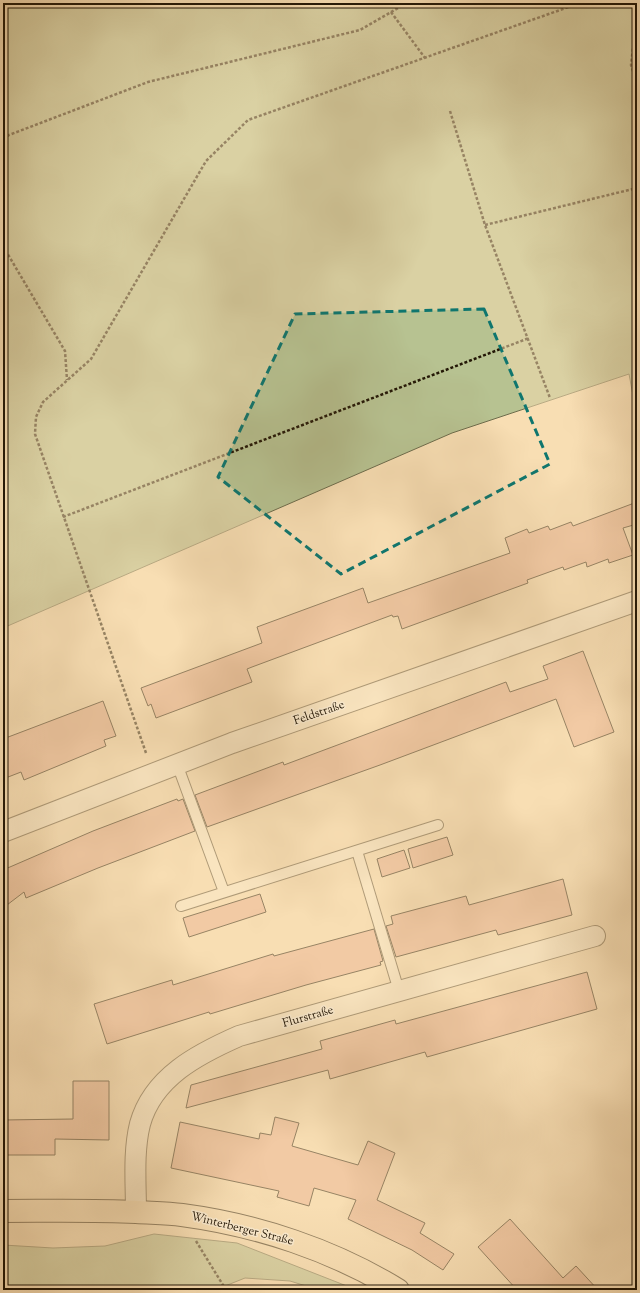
<svg xmlns="http://www.w3.org/2000/svg" width="640" height="1293" font-family="'Sorts Mill Goudy',serif">
<style>
.green{fill:#b7c291;stroke:#6d6c4c}
.building{fill:#ebb192;stroke:#231706}
.lines{fill:none;stroke-linecap:round;stroke-linejoin:round}
.lane-casing{stroke:#584931;stroke-width:12}
.street-casing{stroke:#584931;stroke-width:22}
.primary-casing{stroke:#231706;stroke-width:24}
.path{stroke:#231706;stroke-width:2.5;stroke-dasharray:3 2;stroke-linecap:butt}
.lane{stroke:#faeace;stroke-width:10}
.street{stroke:#faeace;stroke-width:20}
.primary{stroke:#f8deb3;stroke-width:22}
.marked{fill:none;stroke:#0f766e;stroke-width:3;stroke-dasharray:8 5;stroke-linejoin:round}
.labels{text-anchor:middle;dominant-baseline:central;stroke-width:3;stroke-linejoin:round;paint-order:stroke}
.street-label{font-size:12px;fill:#231706;stroke:#faeace}
</style>
<rect width="100%" height="100%" fill="#f8deb3"/>
<filter id="stains"><feTurbulence type="fractalNoise" baseFrequency=".005" numOctaves="4"/><feColorMatrix values="0 0 0 0 .2 0 0 0 0 .09 0 0 0 0 .02 0 0 0 .5 -.17"/></filter>
<radialGradient id="worn" r=".72"><stop offset=".6" stop-color="#630" stop-opacity="0"/><stop offset="1" stop-color="#630" stop-opacity=".3"/></radialGradient>
<g class="green">
<polygon points="3,3 637,3 637,417 629,374 452,433 3,628"/>
<polygon points="154,1234 237,1243 357,1290 319,1290 290,1281 245,1278 215,1290 3,1290 3,1245 53,1248 105,1246"/>
</g>
<g class="building">
<polygon points="637,502 637,524 623,528 633,555 609,563 608,559 587,567 586,562 564,570 563,567 527,580 528,583 402,629 398,616 393,617 392,615 252,667 247,669 252,682 156,718 151,704 148,706 141,688 262,643 257,627 363,588 368,603 510,553 505,538 527,529 529,533 548,526 550,530 571,522 573,526"/>
<polygon points="583,651 614,732 574,747 556,699 380,765 207,827 195,795 283,762 284,765 506,682 510,692 548,679 543,666"/>
<polygon points="103,701 116,736 104,740 106,746 24,780 21,772 3,779 3,739"/>
<polygon points="177,799 178,801 183,799 195,831 98,868 26,898 24,892 3,908 3,870 93,831"/>
<polygon points="447,837 453,855 413,868 408,849"/>
<polygon points="404,850 410,868 382,877 377,859"/>
<polygon points="563,879 572,915 498,935 496,930 396,957 386,926 393,924 391,916 466,896 469,905"/>
<polygon points="260,894 266,912 189,937 183,918"/>
<polygon points="374,929 383,961 380,962 381,965 306,985 210,1014 209,1012 107,1044 94,1004 172,980 173,985 273,954 274,956"/>
<polygon points="587,972 597,1009 427,1057 425,1052 330,1079 328,1070 186,1108 191,1085 322,1049 320,1041 395,1020 396,1024"/>
<polygon points="73,1081 109,1081 109,1140 55,1139 55,1155 3,1155 3,1120 73,1119"/>
<polygon points="275,1117 299,1123 292,1146 358,1165 368,1141 395,1153 377,1200 425,1223 420,1233 454,1254 443,1270 412,1250 348,1219 356,1200 314,1188 309,1206 277,1197 279,1191 171,1168 180,1122 259,1139 260,1133 271,1135"/>
<polygon points="510,1219 563,1278 576,1266 598,1290 517,1290 478,1247"/>
</g>
<g class="lines">
<g class="lane-casing">
<g id="lane">
<polyline points="177,764 224,892"/>
<polyline points="357,851 399,991"/>
<polyline points="181,906 438,825"/>
</g>
</g>
<g class="street-casing">
<g id="street">
<polyline points="3,832 232,743 637,601"/>
<path d="M 136,1212 C 136,1184 133,1152 140,1124 C 153,1077 198,1054 239,1036 L 595,936"/>
</g>
</g>
<g class="primary-casing">
<path id="primary" d="M 3,1211 C 48,1211 92,1210 136,1212 C 151,1213 167,1213 182,1215 C 257,1225 333,1250 398,1290"/>
</g>
<g class="path">
<polyline points="622,3 637,7"/>
<polyline points="391,12 425,58"/>
<polyline points="637,14 631,65 637,83"/>
<polyline points="450,111 485,225 550,398"/>
<polyline points="3,139 9,135 148,82 360,30 407,3"/>
<polyline points="485,225 637,188"/>
<polyline points="3,246 65,351 67,380"/>
<polyline points="63,517 529,338"/>
<polyline points="146,753 35,434 36,417 43,402 91,359 206,161 248,120 580,3"/>
<polyline points="196,1241 226,1290"/>
</g>
<use href="#lane" class="lane"/>
<use href="#street" class="street"/>
<use href="#primary" class="primary"/>
</g>
<path d="M0 0H640V1293H0ZM 484,309 L 550,464 L 341,574 L 218,477 L 295,314 Z" fill="#f8deb3" fill-opacity=".55" fill-rule="evenodd"/>
<path class="marked" d="M 484,309 L 550,464 L 341,574 L 218,477 L 295,314 Z"/>
<g class="labels">
<g class="street-label">
<text transform="translate(319 713) rotate(-19)">Feldstraße</text>
<text transform="translate(308 1017) rotate(-16)">Flurstraße</text>
<text transform="translate(242 1229) rotate(14)">Winterberger Straße</text>
</g>
</g>
<rect width="640" height="1293" fill="none" stroke="#f8deb3" stroke-width="16"/>
<rect x="4" y="4" width="632" height="1285" fill="none" stroke="#231706" stroke-width="2"/>
<rect x="8" y="8" width="624" height="1277" fill="none" stroke="#231706"/>
<rect width="100%" height="100%" filter="url(#stains)"/>
<rect width="100%" height="100%" fill="url(#worn)"/>
</svg>
